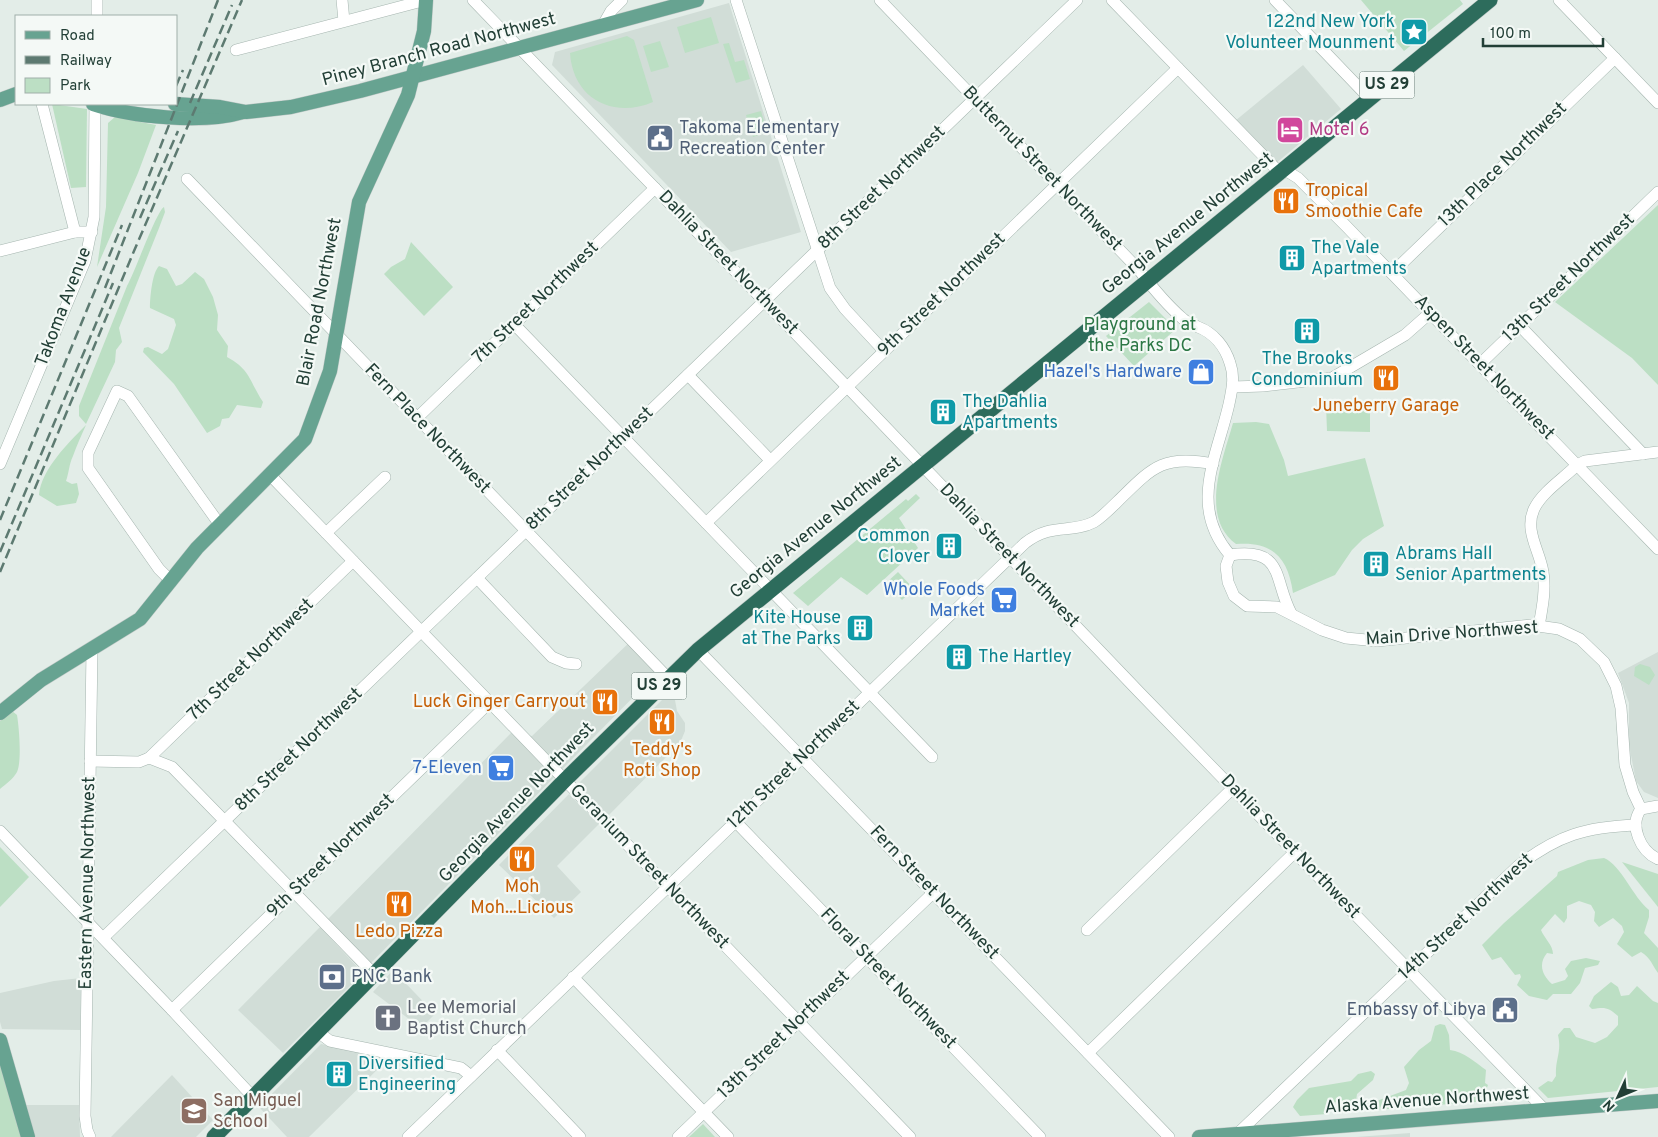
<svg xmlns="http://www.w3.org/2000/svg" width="1658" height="1137" font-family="Overpass,sans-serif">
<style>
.built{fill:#d1ddd7}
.green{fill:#bcdfc4}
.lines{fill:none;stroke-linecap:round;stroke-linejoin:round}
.minor-casing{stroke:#a5b5af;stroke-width:12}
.major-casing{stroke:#c1c9c7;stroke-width:15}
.highway-casing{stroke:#c1c9c7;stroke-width:16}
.minor{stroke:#fff;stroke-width:11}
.major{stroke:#67a391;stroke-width:14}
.highway{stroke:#2d6c5c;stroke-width:15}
.rail{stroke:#5d7a71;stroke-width:2.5;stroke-dasharray:10 5;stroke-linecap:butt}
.labels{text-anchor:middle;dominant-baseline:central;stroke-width:4.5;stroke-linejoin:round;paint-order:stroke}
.shield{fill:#f4f9f6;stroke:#617770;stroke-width:1}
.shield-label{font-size:16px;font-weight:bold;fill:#223f36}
.culture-label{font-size:18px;fill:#0d838f;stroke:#f4f9f6;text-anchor:start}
.street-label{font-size:18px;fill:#223f36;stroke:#f4f9f6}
.service-label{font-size:18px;fill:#4e5e75;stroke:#f4f9f6;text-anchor:start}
.hotel-label{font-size:18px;fill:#b23c85;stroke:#f4f9f6;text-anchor:start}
.food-label{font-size:18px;fill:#c56008;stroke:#f4f9f6}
.park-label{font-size:18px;fill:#2c7745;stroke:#f4f9f6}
.shop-label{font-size:18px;fill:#366cbe;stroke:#f4f9f6;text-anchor:end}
.worship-label{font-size:18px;fill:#5b616d;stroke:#f4f9f6;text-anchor:start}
.education-label{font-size:18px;fill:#785e54;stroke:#f4f9f6;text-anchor:start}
</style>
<rect width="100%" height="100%" fill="#e3ede8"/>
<g class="built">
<polygon points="729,3 801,232 731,252 552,65 555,52"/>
<polygon points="1303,65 1341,109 1275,164 1235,121"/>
<polygon points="635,637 663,667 370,964 327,920 511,733 532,736"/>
<polygon points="1658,652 1658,798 1644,792 1636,781 1629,745 1629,703 1618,673"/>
<polygon points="673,689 677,711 685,723 685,731 680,743 607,817 577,785"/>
<polygon points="569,794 599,824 557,866 581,892 554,918 499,865"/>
<polygon points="320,927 363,973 283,1053 238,1010"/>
<polygon points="393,970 435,1014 421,1028 373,992"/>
<polygon points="81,978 80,1030 2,1029 0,1022 0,993 54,981"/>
<polygon points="321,1044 389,1058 309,1137 287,1137 259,1107"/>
<polygon points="172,1075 213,1120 196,1137 111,1137"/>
<polygon points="25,1105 79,1105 80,1137 33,1137"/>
<polygon points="1410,1133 1410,1137 1356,1137"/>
</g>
<g class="green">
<polygon points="1361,0 1460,0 1463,4 1404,51"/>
<polygon points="711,17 719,43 685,53 677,27"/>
<path d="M 627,36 L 634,40 L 653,102 C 613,119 573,99 570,53 Z"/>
<polygon points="660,41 669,67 651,72 643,46"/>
<polygon points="729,43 735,62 744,60 750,79 736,83 723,44"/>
<polygon points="52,104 87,109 86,187 71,188"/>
<polygon points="761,111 767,132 753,137 746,115"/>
<polygon points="115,117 156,125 138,173 97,267 106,207 108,123"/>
<polygon points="1658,205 1658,385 1632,358 1555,302"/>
<path d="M 164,207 L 165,212 L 159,228 L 119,328 L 122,342 L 116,350 L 115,362 L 86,424 L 79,416 L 79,406 L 127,286 C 135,272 156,212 164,207 Z"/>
<polygon points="411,242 453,287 424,316 384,274 391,267 405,259"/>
<path d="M 159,266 L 167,269 L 176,286 L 182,284 L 195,272 L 204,279 L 213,297 L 218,315 L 217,330 L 228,346 L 227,357 C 251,370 249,381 263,402 L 261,408 L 237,405 L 229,418 L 222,419 L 220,426 L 207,433 L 174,384 L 143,352 L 144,348 L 148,347 L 162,354 L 168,349 L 176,325 L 174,319 L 150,308 C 150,298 152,273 159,266 Z"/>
<polygon points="1149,302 1176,329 1134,366 1106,336"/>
<polygon points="1326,405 1370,407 1370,432 1327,431"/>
<path d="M 1256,422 L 1269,424 L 1284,460 L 1288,476 L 1365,458 L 1384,526 L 1363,539 L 1352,550 L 1335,575 L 1293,593 C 1288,558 1273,541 1236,544 C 1199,517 1223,459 1233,423 Z"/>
<path d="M 86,425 C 81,436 77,445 73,456 C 69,464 69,473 66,481 L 72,484 L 77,483 L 79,494 L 76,503 L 57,506 L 39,495 C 41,470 68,443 86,425 Z"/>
<polygon points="916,494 920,498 899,518 918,548 867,595 841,577 808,606 793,593 906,499 908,501"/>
<polygon points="898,572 914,589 902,600 886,583"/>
<polygon points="1640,664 1650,667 1655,675 1649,685 1634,676 1635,667"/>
<path d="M 12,711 L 17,715 C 19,727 22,761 17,772 C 13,779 6,784 0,789 L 0,721 Z"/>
<polygon points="0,847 29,877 0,907"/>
<path d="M 1604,858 C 1621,865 1633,897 1649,910 L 1649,917 L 1644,933 L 1658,948 L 1658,973 C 1652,965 1651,958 1641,952 L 1632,957 L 1617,944 L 1624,932 L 1622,926 L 1613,918 L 1599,927 L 1594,921 L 1595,912 L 1591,905 L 1579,901 L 1567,906 L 1567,918 L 1564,923 L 1555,914 L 1541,930 C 1544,938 1553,945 1553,954 L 1547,953 C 1538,964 1542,975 1552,984 L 1565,980 L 1568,976 L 1565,969 L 1571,961 L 1586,958 L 1600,961 L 1598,965 L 1585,968 L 1580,983 L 1571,994 L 1553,994 L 1547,1000 L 1529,996 L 1517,985 L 1521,977 L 1520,974 L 1515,975 L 1501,957 L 1492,960 L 1482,945 L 1504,923 L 1557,876 L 1558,872 L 1588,860 Z"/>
<polygon points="1622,862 1658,874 1658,907"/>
<path d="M 1611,982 L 1618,987 L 1621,996 L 1629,995 L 1637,986 L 1653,1001 L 1658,1003 L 1658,1087 L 1548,1098 L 1538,1088 L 1548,1081 L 1552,1082 L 1556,1076 C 1555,1059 1562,1052 1558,1035 L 1564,1028 L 1570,1028 L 1576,1037 L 1595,1043 L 1607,1037 L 1618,1025 L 1618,1016 C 1608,1007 1605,1007 1592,1009 L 1589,1006 L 1594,996 Z"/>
<path d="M 1440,1024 L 1445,1025 L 1449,1035 L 1450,1050 C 1464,1052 1475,1062 1486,1070 L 1485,1083 L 1488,1085 L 1485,1093 L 1500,1100 L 1338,1113 L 1339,1105 L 1336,1102 L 1327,1106 L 1327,1114 L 1300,1116 L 1293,1107 L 1297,1100 L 1309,1088 L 1351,1081 L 1358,1074 L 1371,1071 L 1375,1074 L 1373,1080 L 1357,1094 L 1356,1101 L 1374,1102 L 1406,1090 L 1409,1083 L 1404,1067 L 1419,1050 L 1431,1041 L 1435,1026 Z"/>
<polygon points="0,1062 21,1137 0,1137"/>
<polygon points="703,1124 715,1137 689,1137"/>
</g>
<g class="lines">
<g class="minor-casing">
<g id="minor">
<polyline points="342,0 344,21"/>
<polyline points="473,0 853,393 1140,693 1545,1110"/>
<polyline points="736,0 830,288 845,309 884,351"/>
<path d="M 880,0 L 1139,270 C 1152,287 1166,304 1182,318 C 1187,323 1192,324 1198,327 C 1214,333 1225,347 1230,363 C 1235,377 1232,390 1229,404 C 1217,457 1188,506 1230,555"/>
<polyline points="1112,0 1281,174"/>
<polyline points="1275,0 1370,99"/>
<polyline points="1559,0 1658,103"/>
<polyline points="97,16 97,0"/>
<polyline points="603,25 611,11 622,0"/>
<polyline points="236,50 426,0"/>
<polyline points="42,104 75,232 92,232"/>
<polyline points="1285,170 1298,178 1346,226 1658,549"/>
<polyline points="187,179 668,678"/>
<polyline points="0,251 75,232"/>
<polyline points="1392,273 1615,58"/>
<polyline points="514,324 932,757"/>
<polyline points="1520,326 1643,454"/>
<polyline points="1480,364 1658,192"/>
<polyline points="688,375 770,460"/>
<polyline points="1233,387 1263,386 1332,378 1405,335 1430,313"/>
<polyline points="417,418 655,188"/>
<polyline points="0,464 85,261 94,217 95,104"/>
<polyline points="270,475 910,1137"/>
<polyline points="706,523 1178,68"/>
<polyline points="326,533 385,477"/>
<polyline points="1230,555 1226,566 1228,582 1234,596 1247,606 1277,607 1322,630 1346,638 1377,641 1531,625 1559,629 1580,639 1604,662 1616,686 1621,708 1625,765 1633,792 1641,809"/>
<path d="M 1230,555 C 1285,547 1273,579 1291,613"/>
<polyline points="477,578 552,657 566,663 576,664"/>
<polyline points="171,581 159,569 88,468 88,453 117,391 128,396 220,525"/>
<path d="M 1539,626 C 1542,609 1546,590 1543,572 C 1540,551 1524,531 1534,509 C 1542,492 1564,478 1577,465 L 1585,461 L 1658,452"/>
<polyline points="698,650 1169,1137"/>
<polyline points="149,758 353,561"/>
<polyline points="90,761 139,762 149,758 172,767 375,975"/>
<path d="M 1658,806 L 1641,809 C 1629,825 1640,851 1658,859"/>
<polyline points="735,821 1040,1137"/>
<polyline points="0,831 172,1010 253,1097"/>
<polyline points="1087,930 1233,788"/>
<polyline points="103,938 1077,0"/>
<polyline points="573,977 728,1137"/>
<polyline points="172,1010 490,702"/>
<polyline points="318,1032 330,1041 461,1068 471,1076"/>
<polyline points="497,1050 580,1137"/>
<polyline points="1088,1053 1295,852"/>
<polyline points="90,1137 87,1130 85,1116 92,650"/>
<path d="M 408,1137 L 1025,543 C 1052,522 1071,534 1094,522 C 1102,517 1110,509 1117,502 C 1152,468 1162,454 1213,464"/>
<polyline points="678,1137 934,892"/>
<path d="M 1234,1137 L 1518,866 C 1558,835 1586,827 1636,825"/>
</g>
</g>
<g class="major-casing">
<g id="major">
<polyline points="0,100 16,94"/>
<path d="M 93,104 C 132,117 203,124 243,112"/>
<polyline points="175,104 220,107 246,112 291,107 360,91 697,0"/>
<polyline points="0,713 41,680 140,619 197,548 305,439 330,371 359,202 408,95 424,31 426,0"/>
<polyline points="0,1040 28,1137"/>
<polyline points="1199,1137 1658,1101"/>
</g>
</g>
<g class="highway-casing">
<polyline id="highway" points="214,1137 565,780 698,650 1490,0"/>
</g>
<use href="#minor" class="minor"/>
<use href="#major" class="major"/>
<use href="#highway" class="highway"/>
<g class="rail">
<polyline points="176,86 183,70"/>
<polyline points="190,103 232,5"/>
<polyline points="140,218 178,131"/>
<polyline points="105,288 218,0"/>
<polyline points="0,520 122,225"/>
<polyline points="0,552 113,283"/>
<polyline points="0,572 134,251 242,0"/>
</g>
</g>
<defs>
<g id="sight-square" transform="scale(1.4375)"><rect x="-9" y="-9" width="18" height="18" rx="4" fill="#0f9aa8" stroke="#f4f9f6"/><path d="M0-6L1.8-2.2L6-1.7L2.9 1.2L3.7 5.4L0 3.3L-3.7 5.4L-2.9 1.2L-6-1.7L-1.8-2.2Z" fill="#fff"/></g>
<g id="hotel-square" transform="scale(1.4375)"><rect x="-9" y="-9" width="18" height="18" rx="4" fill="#d1479c" stroke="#f4f9f6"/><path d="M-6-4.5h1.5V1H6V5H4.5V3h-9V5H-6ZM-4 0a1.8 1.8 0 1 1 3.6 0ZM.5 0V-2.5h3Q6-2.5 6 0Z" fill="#fff"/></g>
<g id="civic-square" transform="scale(1.4375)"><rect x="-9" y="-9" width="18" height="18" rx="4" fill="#5c6f8a" stroke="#f4f9f6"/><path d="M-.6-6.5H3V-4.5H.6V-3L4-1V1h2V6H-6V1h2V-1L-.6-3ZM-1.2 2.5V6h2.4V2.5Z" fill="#fff"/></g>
<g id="restaurant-square" transform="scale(1.4375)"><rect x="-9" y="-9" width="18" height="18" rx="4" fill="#e8710a" stroke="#f4f9f6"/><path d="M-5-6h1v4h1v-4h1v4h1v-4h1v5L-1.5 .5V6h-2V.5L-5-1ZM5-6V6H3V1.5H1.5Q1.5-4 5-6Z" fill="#fff"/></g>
<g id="building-square" transform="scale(1.4375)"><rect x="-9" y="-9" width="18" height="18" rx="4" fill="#0f9aa8" stroke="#f4f9f6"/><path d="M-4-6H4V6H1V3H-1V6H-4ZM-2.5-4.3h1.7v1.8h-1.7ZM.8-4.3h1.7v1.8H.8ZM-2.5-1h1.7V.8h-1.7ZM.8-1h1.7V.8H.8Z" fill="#fff"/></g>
<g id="shop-square" transform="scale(1.4375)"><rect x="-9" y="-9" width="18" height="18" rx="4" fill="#3f7fe0" stroke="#f4f9f6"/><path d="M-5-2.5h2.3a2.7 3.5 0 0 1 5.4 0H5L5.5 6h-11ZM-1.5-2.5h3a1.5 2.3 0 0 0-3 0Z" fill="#fff"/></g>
<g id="supermarket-square" transform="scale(1.4375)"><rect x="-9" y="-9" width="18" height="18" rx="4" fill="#3f7fe0" stroke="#f4f9f6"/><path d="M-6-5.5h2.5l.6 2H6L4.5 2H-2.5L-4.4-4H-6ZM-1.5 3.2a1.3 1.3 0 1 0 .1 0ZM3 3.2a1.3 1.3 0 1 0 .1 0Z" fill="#fff"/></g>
<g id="bank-square" transform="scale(1.4375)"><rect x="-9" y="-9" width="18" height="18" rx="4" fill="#5c6f8a" stroke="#f4f9f6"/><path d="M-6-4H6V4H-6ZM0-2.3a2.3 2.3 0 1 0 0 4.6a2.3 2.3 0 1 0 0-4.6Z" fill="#fff"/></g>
<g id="church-square" transform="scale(1.4375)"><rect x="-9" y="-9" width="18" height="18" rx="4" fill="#6b7280" stroke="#f4f9f6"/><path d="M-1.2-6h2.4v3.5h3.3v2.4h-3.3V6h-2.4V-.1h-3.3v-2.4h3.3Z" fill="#fff"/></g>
<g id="school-square" transform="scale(1.4375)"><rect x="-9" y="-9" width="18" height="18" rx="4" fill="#8d6e63" stroke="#f4f9f6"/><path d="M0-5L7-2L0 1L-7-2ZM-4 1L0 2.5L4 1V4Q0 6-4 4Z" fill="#fff"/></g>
</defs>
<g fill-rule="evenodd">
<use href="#sight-square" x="1414" y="32"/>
<use href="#hotel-square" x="1290" y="130"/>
<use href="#civic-square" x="660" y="138"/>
<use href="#restaurant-square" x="1286" y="201"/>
<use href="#building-square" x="1292" y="258"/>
<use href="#building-square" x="1307" y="331"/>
<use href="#shop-square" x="1201" y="372"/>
<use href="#restaurant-square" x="1386" y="378"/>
<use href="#building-square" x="943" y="412"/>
<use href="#building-square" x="949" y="546"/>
<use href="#building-square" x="1376" y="564"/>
<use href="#supermarket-square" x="1004" y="600"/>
<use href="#building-square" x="860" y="628"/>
<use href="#building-square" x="959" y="657"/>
<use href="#restaurant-square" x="605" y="702"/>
<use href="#restaurant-square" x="662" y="722"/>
<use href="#supermarket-square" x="501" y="768"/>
<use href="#restaurant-square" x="522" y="859"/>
<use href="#restaurant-square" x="399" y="904"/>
<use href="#bank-square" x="332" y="977"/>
<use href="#civic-square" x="1505" y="1010"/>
<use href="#church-square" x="388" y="1018"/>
<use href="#building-square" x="339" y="1074"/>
<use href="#school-square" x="194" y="1111"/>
</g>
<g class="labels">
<g class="shield">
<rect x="1359.5" y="71.5" width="55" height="27" rx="4"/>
<rect x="631.5" y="672.5" width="55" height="27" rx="4"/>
</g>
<g class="shield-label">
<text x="1387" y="85">US 29</text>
<text x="659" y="686">US 29</text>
</g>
<g class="culture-label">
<text x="1395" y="22" text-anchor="end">122nd New York<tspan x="1395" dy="21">Volunteer Mounment</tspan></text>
<text x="1311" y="248">The Vale<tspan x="1311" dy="21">Apartments</tspan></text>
<text x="1307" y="359" text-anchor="middle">The Brooks<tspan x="1307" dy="21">Condominium</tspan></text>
<text x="962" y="402">The Dahlia<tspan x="962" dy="21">Apartments</tspan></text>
<text x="930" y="536" text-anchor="end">Common<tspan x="930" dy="21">Clover</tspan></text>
<text x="1395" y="554">Abrams Hall<tspan x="1395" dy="21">Senior Apartments</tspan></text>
<text x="841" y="618" text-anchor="end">Kite House<tspan x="841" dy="21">at The Parks</tspan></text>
<text x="978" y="657">The Hartley</text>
<text x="358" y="1064">Diversified<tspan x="358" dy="21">Engineering</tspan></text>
</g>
<g class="street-label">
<text transform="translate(439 50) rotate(-15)">Piney Branch Road Northwest</text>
<text transform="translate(1503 165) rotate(-44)">13th Place Northwest</text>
<text transform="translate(1042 169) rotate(46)">Butternut Street Northwest</text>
<text transform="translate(882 188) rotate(-44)">8th Street Northwest</text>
<text transform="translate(1188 224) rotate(-39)">Georgia Avenue Northwest</text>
<text transform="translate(728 263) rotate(46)">Dahlia Street Northwest</text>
<text transform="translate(1569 278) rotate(-44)">13th Street Northwest</text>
<text transform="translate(942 295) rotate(-44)">9th Street Northwest</text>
<text transform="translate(320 302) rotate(-79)">Blair Road Northwest</text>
<text transform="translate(536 303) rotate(-44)">7th Street Northwest</text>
<text transform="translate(64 307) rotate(-69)">Takoma Avenue</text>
<text transform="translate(1484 368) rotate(46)">Aspen Street Northwest</text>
<text transform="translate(427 429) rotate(46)">Fern Place Northwest</text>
<text transform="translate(590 469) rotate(-44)">8th Street Northwest</text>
<text transform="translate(816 528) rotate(-39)">Georgia Avenue Northwest</text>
<text transform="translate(1009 556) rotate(46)">Dahlia Street Northwest</text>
<text transform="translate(1452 634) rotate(-4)">Main Drive Northwest</text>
<text transform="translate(251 660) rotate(-44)">7th Street Northwest</text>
<text transform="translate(299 750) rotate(-44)">8th Street Northwest</text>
<text transform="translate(794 765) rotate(-44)">12th Street Northwest</text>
<text transform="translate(517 803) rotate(-46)">Georgia Avenue Northwest</text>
<text transform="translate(1290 847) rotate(46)">Dahlia Street Northwest</text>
<text transform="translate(331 856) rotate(-44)">9th Street Northwest</text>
<text transform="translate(649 867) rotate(46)">Geranium Street Northwest</text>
<text transform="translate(88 883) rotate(-89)">Eastern Avenue Northwest</text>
<text transform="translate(934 893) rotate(46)">Fern Street Northwest</text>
<text transform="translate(1466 917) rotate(-43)">14th Street Northwest</text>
<text transform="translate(888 979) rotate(46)">Floral Street Northwest</text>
<text transform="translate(784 1035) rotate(-44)">13th Street Northwest</text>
<text transform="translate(1427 1101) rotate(-4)">Alaska Avenue Northwest</text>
</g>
<g class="service-label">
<text x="679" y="128">Takoma Elementary<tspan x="679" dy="21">Recreation Center</tspan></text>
<text x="351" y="977">PNC Bank</text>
<text x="1486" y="1010" text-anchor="end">Embassy of Libya</text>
</g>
<g class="hotel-label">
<text x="1309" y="130">Motel 6</text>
</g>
<g class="food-label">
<text x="1305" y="191" text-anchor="start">Tropical<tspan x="1305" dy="21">Smoothie Cafe</tspan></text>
<text x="1386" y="406">Juneberry Garage</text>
<text x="586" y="702" text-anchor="end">Luck Ginger Carryout</text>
<text x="662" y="750">Teddy's<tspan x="662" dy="21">Roti Shop</tspan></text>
<text x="522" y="887">Moh<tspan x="522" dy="21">Moh...Licious</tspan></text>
<text x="399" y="932">Ledo Pizza</text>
</g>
<g class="park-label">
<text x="1140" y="325">Playground at<tspan x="1140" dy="21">the Parks DC</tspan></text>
</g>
<g class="shop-label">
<text x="1182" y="372">Hazel's Hardware</text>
<text x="985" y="590">Whole Foods<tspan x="985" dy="21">Market</tspan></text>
<text x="482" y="768">7-Eleven</text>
</g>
<g class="worship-label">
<text x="407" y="1008">Lee Memorial<tspan x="407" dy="21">Baptist Church</tspan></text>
</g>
<g class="education-label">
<text x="213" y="1101">San Miguel<tspan x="213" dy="21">School</tspan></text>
</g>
</g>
<rect x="15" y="15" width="162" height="90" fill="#f4f9f6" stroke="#a0afa9"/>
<rect x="25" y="31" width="25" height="8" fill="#67a391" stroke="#a0afa9"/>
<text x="60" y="40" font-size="15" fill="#223f36">Road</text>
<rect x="25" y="56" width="25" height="8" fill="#5d7a71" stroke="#a0afa9"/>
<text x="60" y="65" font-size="15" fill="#223f36">Railway</text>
<rect x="25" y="78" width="25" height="15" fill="#bcdfc4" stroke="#a0afa9"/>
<text x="60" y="90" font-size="15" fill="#223f36">Park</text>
<g transform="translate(1618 1097) rotate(226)" stroke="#f4f9f6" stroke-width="4" paint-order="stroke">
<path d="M0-4L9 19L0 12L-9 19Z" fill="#223f36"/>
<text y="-8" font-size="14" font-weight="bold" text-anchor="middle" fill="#223f36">N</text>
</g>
<path d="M1483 38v8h120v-8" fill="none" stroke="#223f36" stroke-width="2.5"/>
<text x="1490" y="38" font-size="15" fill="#223f36" stroke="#f4f9f6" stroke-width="4" paint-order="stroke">100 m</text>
</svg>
